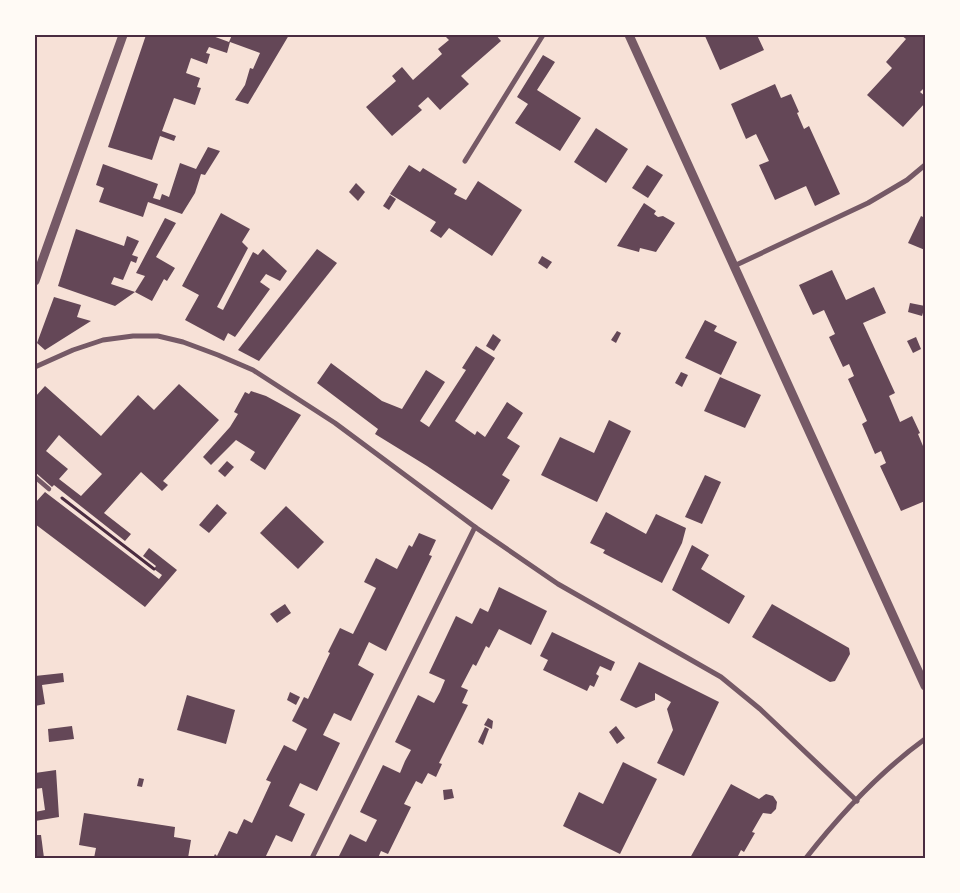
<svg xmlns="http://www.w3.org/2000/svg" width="960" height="893" font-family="Literata,serif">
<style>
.building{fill:#644757;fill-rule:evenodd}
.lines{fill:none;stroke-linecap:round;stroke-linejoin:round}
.path{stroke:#4a2c40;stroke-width:3}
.pedestrian{stroke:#755966;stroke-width:4.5}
.minor{stroke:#755966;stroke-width:5}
.tertiary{stroke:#755966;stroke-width:9}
.neatline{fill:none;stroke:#4a2c40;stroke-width:2}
</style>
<rect width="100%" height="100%" fill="#f7e1d7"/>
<g class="building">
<polygon points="146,35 210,35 229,42 232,35 289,35 248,104 235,100 245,85 250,68 253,69 260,53 230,42 227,53 209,47 206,53 210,54 207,64 191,58 186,73 200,78 197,87 201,88 195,105 174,98 162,131 176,136 174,141 160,136 152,160 108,147"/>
<polygon points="448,35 496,35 501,41 461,76 469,84 440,110 428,97 418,106 422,110 392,136 366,107 396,81 392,76 402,67 413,80 442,54 438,49 449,40 446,37"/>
<polygon points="706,35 757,35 764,50 720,70 705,36"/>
<polygon points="901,35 925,35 925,87 920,92 925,96 925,103 903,127 867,95 892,68 886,62 906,39"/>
<polygon points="543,55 555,62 537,90 581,118 560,151 515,123 528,104 517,97"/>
<polygon points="775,84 781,98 791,94 799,112 797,113 804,129 809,126 840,194 815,206 806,186 775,200 759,165 769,161 756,134 746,139 731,104"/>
<polygon points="596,128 628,149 606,183 574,162"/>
<polygon points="208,147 220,151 205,175 201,174 195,193 182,214 148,202 143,217 99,202 104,188 96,185 103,164 158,184 153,198 160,200 162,194 169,197 180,163 196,169"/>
<polygon points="409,165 420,172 423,168 457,189 454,194 466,200 478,181 522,210 492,256 449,228 441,238 430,231 436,222 390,194"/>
<polygon points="647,165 663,175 648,198 632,188"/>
<polygon points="356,183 365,192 358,201 349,192"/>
<polygon points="390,195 396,199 389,210 383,206"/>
<polygon points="644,203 656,211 654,214 658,217 663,216 675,223 656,252 640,248 639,252 617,246"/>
<polygon points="221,213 250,229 242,242 248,248 217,307 223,310 253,252 258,255 263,249 287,271 280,281 266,274 260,282 270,289 235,337 228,333 224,341 185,320 199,295 182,286"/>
<polygon points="921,216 925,218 925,250 908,243"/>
<polygon points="165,218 176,223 156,257 175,268 167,281 164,279 152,301 135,292 115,306 58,286 76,229 124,246 127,236 139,241 132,255 138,257 136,263 131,261 123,280 114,277 111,284 135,292 145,276 136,273"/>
<polygon points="317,249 337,263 259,361 238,350"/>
<polygon points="542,256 552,262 547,269 538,263"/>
<polygon points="832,270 846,300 874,287 886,313 863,323 895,393 889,396 900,422 912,416 920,433 918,434 923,446 925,447 925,501 901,511 880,466 886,463 881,451 875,454 862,424 867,421 848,379 854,376 849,364 843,367 829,337 835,334 824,310 813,315 799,285"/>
<polygon points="54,297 81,305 77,317 91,321 45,350 37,343"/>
<polygon points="910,303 925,306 922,316 908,312"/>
<polygon points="705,320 717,326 714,331 737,342 721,375 685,358"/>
<polygon points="617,331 621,333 616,343 611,340"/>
<polygon points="493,334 501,340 494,351 486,346"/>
<polygon points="916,337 921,349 913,353 907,341"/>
<polygon points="476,346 495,358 455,421 475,435 477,431 485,437 507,402 523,413 507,438 520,446 502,475 510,480 492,510 427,466 375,434 378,429 317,383 331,363 382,401 402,409 426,370 445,382 420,421 429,427 466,370 462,368"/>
<polygon points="681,372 688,375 682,387 675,383"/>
<polygon points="720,377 761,395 745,428 704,411"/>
<path d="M 179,384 L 219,420 L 163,481 L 168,485 L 162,491 L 141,472 L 104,513 L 131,534 L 125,541 L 54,485 L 52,487 L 35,472 L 35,397 L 45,386 L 101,436 L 138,395 L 154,410 ZM 59,435 L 102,474 L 81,496 L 59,479 L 68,469 L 46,451 Z"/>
<polygon points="251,391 266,396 301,415 265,470 250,460 255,452 236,440 211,465 203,457 230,427 238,414 234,412 245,392 249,394"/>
<polygon points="609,420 631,431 597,502 541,475 560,437 594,453"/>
<polygon points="227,461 234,467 225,477 218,471"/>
<polygon points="705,475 721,482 702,524 685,517"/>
<polygon points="45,492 159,579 162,575 154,569 156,566 143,556 149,548 177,570 145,607 35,524 35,503"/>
<polygon points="217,504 227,513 209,533 199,525"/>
<polygon points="286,506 324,542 298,569 260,533"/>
<polygon points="606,512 646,534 656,514 686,528 682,543 662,583 603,553 605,550 590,543"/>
<polygon points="419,533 436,540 429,555 432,556 386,651 369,642 358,665 374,674 351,721 334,713 323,735 340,743 317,791 300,783 289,806 305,814 292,842 276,835 265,858 213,858 215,854 217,856 229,831 237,834 244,819 252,823 271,782 266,780 284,745 296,751 307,729 292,721 304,697 308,699 330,653 328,652 340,628 353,634 376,588 364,582 376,558 397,569 409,545 412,547"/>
<polygon points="692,545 709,555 701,569 745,596 729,624 672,590"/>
<polygon points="499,587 547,611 531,645 499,629 489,648 486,646 476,666 473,664 461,687 468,690 462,703 468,705 439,763 442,764 436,777 428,773 422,784 416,781 404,804 411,807 388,854 381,851 378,858 338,858 350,834 366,842 377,820 360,812 383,765 400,773 405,761 411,750 395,742 418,695 434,703 440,692 445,680 429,673 456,616 472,624 480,608 488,612"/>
<polygon points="285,604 291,613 277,623 270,614"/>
<polygon points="772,604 849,648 850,654 835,681 830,682 752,637"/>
<polygon points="552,632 615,662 611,671 600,666 596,674 599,676 594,687 590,685 587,691 543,670 548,660 540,656"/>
<polygon points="639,662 719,702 684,776 657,763 673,730 667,709 671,702 655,693 655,700 636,708 620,700"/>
<polygon points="63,673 64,682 42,685 45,704 35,706 35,676"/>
<polygon points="290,692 300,697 296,705 287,700"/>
<polygon points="187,695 235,710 226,744 177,730"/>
<polygon points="488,718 493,721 492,729 484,725"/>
<polygon points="72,726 74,739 49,742 48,729"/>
<polygon points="616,726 625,738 617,744 609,732"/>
<polygon points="485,727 489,729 483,745 478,742"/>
<polygon points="623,762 657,779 620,854 563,826 579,792 603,804"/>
<polygon points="56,770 59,817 35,821 35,812 45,810 42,788 35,789 35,773"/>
<polygon points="139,778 144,779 142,787 137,786"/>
<polygon points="731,784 759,799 766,794 773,796 777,802 776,809 771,814 763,813 752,832 755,833 744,852 741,850 737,858 690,858"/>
<polygon points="452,789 454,798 444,800 443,790"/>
<polygon points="84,813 175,827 174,837 191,840 188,858 150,858 140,856 140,858 94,858 96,848 79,845"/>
<polygon points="35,835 41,835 44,858 35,858"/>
</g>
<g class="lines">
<polyline class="path" points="62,498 154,569"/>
<polyline class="pedestrian" points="35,477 49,489"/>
<g class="minor">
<polyline points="465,161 543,35"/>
<polyline points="734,266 868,203 907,180 925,165"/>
<polyline points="35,367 73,350 103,340 133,336 158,336 183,342 218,355 253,370 335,423 475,527 558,584 721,677 760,709 857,801"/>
<polyline points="312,858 475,527"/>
<path d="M 806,858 C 839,816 881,771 925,739"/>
</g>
<g class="tertiary">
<polyline points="629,35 925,686"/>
<polyline points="35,281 123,35"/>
</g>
</g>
<rect width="960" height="893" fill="none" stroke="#fffaf5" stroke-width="72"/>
<rect x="36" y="36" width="888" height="821" class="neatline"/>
</svg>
